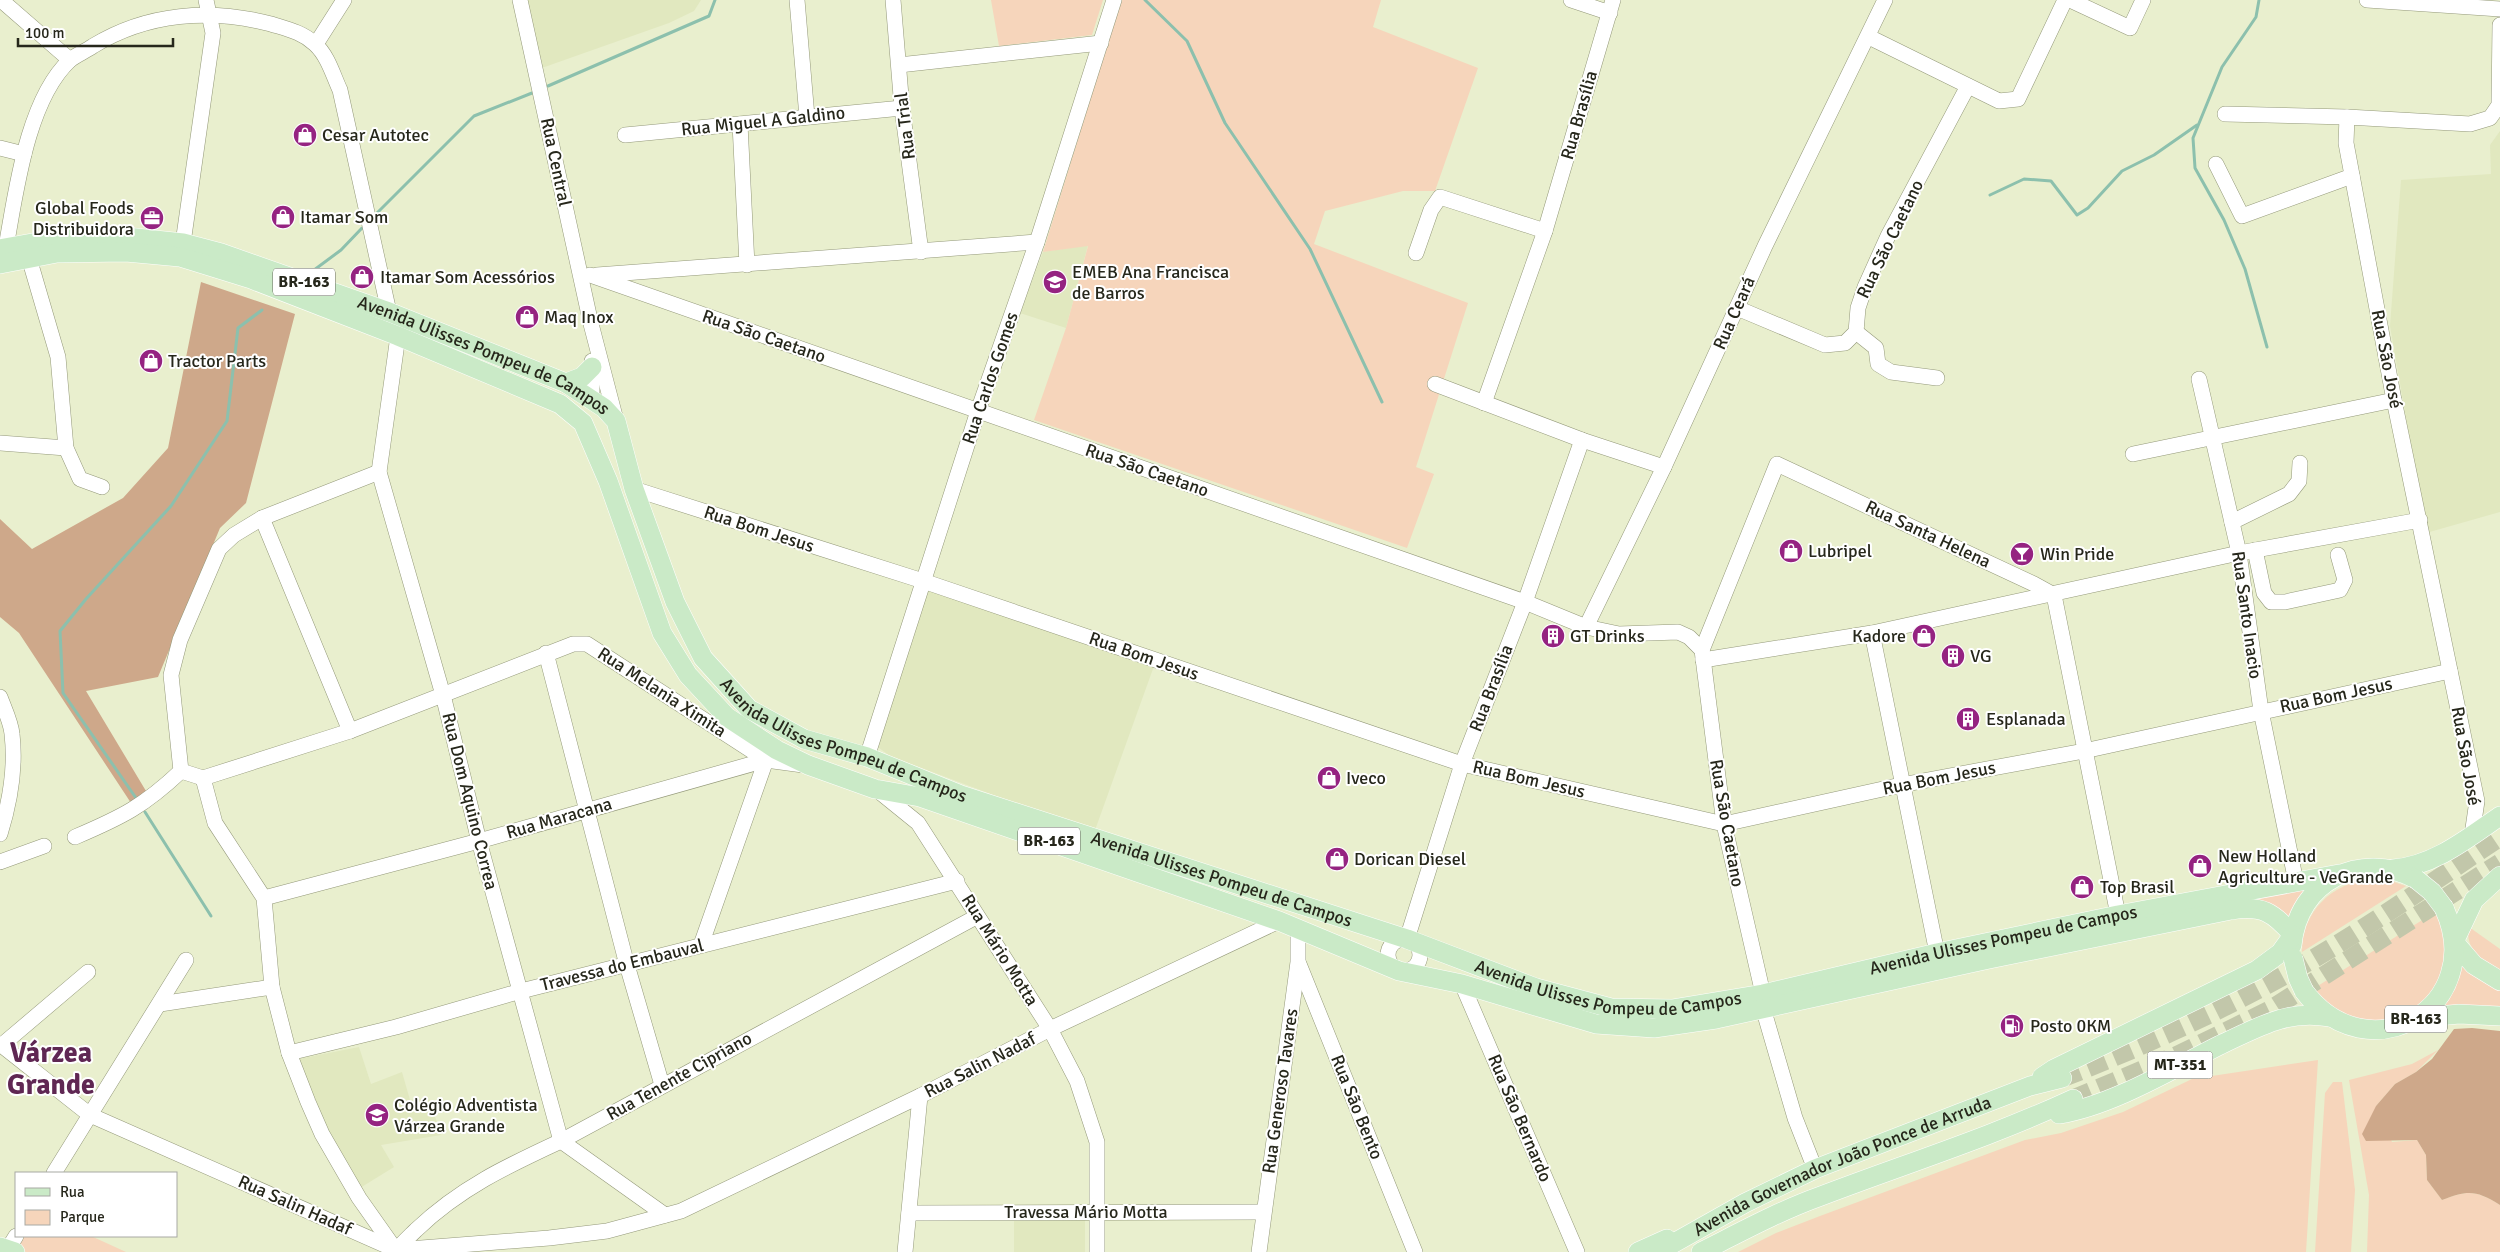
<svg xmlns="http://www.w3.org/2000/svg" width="2500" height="1252" font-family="Signika,sans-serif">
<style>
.built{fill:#e1e8bf}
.green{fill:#f6d5bb}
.forest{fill:#cea88a}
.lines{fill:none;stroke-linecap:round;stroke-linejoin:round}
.stream{stroke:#8cc0ad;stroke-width:3}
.major-tunnel{stroke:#c2c7aa;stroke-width:19;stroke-dasharray:19 9;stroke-linecap:butt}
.minor-casing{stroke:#94997a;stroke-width:16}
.major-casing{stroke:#fff;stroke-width:20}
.minor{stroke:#fff;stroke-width:15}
.major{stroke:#caeac7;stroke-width:19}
.major-bridge-casing{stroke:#fff;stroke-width:20;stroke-linecap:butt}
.major-bridge{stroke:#caeac7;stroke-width:19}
.labels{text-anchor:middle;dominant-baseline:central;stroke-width:4;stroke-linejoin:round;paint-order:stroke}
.shield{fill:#fff;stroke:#67685f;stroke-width:1}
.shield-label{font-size:16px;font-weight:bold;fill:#26271b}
.street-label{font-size:18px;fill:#26271b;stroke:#fff}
.poi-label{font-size:18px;fill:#26271b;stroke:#fff;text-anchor:start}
.town-label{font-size:28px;font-weight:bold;fill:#5f2753;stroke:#fff}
</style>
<rect width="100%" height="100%" fill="#e9efce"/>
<g class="built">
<polygon points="523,0 701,0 694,11 669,23 539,69"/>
<polygon points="2500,131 2500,512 2426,533 2390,326 2401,180 2491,174 2490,145"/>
<polygon points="1088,245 1066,328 1020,313 1043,252"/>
<polygon points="926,588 1154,666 1094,833 890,756 875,745"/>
<polygon points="359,1047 371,1084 402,1072 410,1100 429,1098 441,1135 381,1145 394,1167 360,1188 327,1130 298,1059"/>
<polygon points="1085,1220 1085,1252 1014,1252 1014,1221"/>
</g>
<g class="green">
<polygon points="991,0 1103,0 1092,35 999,46"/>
<polygon points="1121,0 1381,0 1373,27 1478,68 1435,191 1403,191 1325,211 1314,244 1468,303 1416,467 1434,474 1407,548 1034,420 1066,328 1088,246 1043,252"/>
<path d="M 2371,879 L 2388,880 L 2406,886 L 2302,952 C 2302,911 2332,883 2371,879 Z"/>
<polygon points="2317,885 2293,920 2241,900"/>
<path d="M 2435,912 C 2463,962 2431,1016 2376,1022 C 2366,1023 2348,1016 2339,1012 C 2330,1009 2321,996 2313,989 Z"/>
<path d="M 2469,927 L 2500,949 L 2500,972 C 2483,963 2464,948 2469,927 Z"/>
<polygon points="2461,958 2500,988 2500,1010 2438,1009"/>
<path d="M 2438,1050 L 2416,1072 L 2395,1084 L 2376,1106 L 2392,1142 L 2417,1140 L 2426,1155 L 2427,1180 L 2442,1200 C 2468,1190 2476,1190 2500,1205 L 2500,1252 L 2367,1252 L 2369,1195 L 2349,1080 L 2412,1064 Z"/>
<polygon points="2318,1060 2306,1252 1738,1252 1776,1233 1820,1216 2025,1140 2061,1133 2123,1112 2192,1079"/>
<polygon points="2333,1082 2342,1082 2355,1190 2351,1252 2315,1252 2325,1093"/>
<polygon points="23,1236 91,1236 126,1252 26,1252 20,1249 19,1242"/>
</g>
<g class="forest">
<polygon points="201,282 295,314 246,503 220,528 158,677 86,691 146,791 131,803 19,633 0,617 0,519 32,549 123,498 168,448"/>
<path d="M 2472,1028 L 2500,1031 L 2500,1205 C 2476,1190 2468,1190 2442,1200 L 2427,1180 L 2426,1155 L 2417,1140 L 2366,1141 L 2362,1134 L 2376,1106 L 2395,1084 L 2416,1072 L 2432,1059 L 2454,1029 Z"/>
</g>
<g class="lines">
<g class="stream">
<polyline points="1145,0 1187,41 1225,123 1310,249 1382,402"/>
<polyline points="2259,0 2256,17 2222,67 2193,138 2195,168 2224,220 2245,269 2267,347"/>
<polyline points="548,86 709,16 715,0"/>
<polyline points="1990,195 2024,179 2051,181 2077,215 2088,208 2122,171 2154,155 2197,125"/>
<polyline points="375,215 474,116 532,93"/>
<polyline points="310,273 341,250 362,228"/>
<polyline points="136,798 63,693 60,631 86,599 171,506 227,421 238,328 262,310"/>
<polyline points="145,812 211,916"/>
</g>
<g class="major-tunnel">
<path d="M 2062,1078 C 2157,1041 2252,997 2338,944 C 2393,910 2446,873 2500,837"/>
<polyline points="2073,1099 2176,1056 2270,1010 2500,863"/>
</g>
<g class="minor-casing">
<g id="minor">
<polyline points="1,0 70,60"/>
<polyline points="520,0 591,324 616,420"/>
<polyline points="797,0 807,117"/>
<polyline points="893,0 902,108 921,252"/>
<polyline points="1571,0 1610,13"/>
<polyline points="2070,0 2130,28 2143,0"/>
<polyline points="2367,0 2500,9"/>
<polyline points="1869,37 1999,101 2018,99 2065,0"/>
<polyline points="316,44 344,0"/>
<polyline points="899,65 1101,43"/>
<polyline points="2225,114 2347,117"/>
<polyline points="740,124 747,265"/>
<polyline points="625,135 902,108"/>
<polyline points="0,148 24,154"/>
<polyline points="2216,164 2242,216 2352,176"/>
<polyline points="183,243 213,33 206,0"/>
<path d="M 6,247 C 16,192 27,100 70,60 C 76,55 86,51 93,46 C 147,13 210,8 271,24 C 287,29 302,32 315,44 C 328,56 333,75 340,90 L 389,312"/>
<polyline points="1416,253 1431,210 1440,197 1545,231"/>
<polyline points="29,258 58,357 66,448 80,479 102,487"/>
<polyline points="590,275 1525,602 1586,627 1619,634 1678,632 1689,637 1702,650 1724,824 1763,994"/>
<polyline points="597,275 1037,242"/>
<polyline points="1737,308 1825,345 1845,343 1856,332 1858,308 1865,287 1888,236 1968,86"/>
<polyline points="1856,332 1876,348 1878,364 1891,372 1937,378"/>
<polyline points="398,336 379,472 443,695 479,841 561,1141 665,1215"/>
<polyline points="592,361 592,400"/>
<polyline points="2199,379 2239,553 2261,711 2296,882"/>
<polyline points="1435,384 1582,440 1664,467"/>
<polyline points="1484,403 1545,231 1613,0"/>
<polyline points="0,443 66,448"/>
<polyline points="2133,454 2394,400"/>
<polyline points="634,489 923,581 1462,764 1724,824 1901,785 2084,751 2450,671"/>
<polyline points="262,518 350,731"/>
<polyline points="2232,522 2289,494 2299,481 2300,463"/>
<polyline points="2255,550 2264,593 2271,602 2285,602 2340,590 2345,580 2338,555"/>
<polyline points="1586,627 1664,467 1765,246 1885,0"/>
<polyline points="1872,633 1937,953"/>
<polyline points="1702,650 1777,464 2034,584 2054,595 2118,915"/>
<polyline points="546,653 627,965 662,1085"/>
<polyline points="1703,660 1872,633 2239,553 2420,520"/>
<path d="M 0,697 C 4,708 11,722 12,734 C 16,768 10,802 0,834"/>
<polyline points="867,757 978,411 1037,242 1114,0"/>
<polyline points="203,778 350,731 573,644 587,644 766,760 803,765"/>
<polyline points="203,778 215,823 264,898 272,987 289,1053 308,1102 322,1134 359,1198 395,1249"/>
<polyline points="203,778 181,771 171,675 180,640 219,549 234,535 262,518 379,472"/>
<polyline points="876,789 918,823 1050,1029 1077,1081 1097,1142 1097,1252"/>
<polyline points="2472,835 2477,801 2394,400 2346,143 2347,117 2470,124 2490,118 2499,105 2500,25"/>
<path d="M 75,837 C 122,817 144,806 181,771"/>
<polyline points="0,862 44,846"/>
<polyline points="264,898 479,841 766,760"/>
<polyline points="1407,939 1462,764 1525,602 1582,440"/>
<circle cx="1404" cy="955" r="16"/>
<polyline points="701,945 766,760"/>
<polyline points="1299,964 1415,1252"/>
<polyline points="1462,984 1577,1252"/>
<polyline points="160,1004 272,987"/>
<polyline points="1763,1008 1795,1118 1815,1169"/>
<polyline points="0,1044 90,1115 396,1250 549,1238 607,1231 681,1211 920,1096 1050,1029 1279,921"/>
<polyline points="2,1045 88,972"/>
<polyline points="289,1053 396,1027 521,991 957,881"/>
<polyline points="54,1173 186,960"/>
<polyline points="909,1213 1262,1212"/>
<polyline points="8,1249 16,1236"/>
<path d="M 395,1252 C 401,1244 409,1237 416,1230 C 460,1188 507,1166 561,1141 L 976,917"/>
<polyline points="905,1252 920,1096"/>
<polyline points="1259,1252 1298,962 1298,929"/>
</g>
</g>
<g class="major-casing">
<g id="major">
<path id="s1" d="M 0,249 L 60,238 L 108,235 L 183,243 L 221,253 L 389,312 L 566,383 L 604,408 L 616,421 L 634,489 L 675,602 L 703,658 L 749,709 L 804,739 L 867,757 L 961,795 L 1407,939 L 1536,988 L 1611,1008 L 1672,1009 L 1763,994 L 1937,953 L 2118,915 L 2339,874"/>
<path d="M 0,264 L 57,253 L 126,252 L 180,257 L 251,279 L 398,336 L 560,404 L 583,423 L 608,481 L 662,633 L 688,675 L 727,717 L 777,750 L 808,765 L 875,789 L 920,797 L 1279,921 L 1399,971 L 1462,984 L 1596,1024 L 1654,1028 L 1716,1019 L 1989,959 L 2231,910 C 2262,905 2273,912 2293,935"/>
<polyline points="566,383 582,377 592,367"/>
<path d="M 2393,869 C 2434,866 2468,838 2500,816"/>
<polyline points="2455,940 2474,900 2500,876"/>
<polyline points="2455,943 2474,965 2500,981"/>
<path d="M 2292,945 C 2298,881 2360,850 2416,879"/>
<path d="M 2304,991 C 2368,1077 2489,1006 2444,908"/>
<polyline points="2417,1018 2459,1014 2500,1016"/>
<polyline points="2042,1077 2054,1069 2257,970 2280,953 2293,935"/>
<path d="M 2059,1114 C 2111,1106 2172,1069 2220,1045 C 2257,1028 2287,1009 2329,1017"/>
<polyline points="0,1247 15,1252"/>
<polyline points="1638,1252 1667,1239"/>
<path id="s2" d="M 1658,1252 L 1745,1203 L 1815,1169 L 2030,1086 L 2062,1078"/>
<path d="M 1701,1252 C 1741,1232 1779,1211 1821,1196 C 1905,1164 1991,1137 2073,1099"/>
</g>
</g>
<use href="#minor" class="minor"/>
<use href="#major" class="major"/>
<g class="major-bridge-casing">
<g id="major-bridge">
<polyline points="2416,879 2432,892 2444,908"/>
<polyline points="2293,958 2298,978 2304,991"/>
</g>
</g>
<use href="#major-bridge" class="major-bridge"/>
</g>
<defs>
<g id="shop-disc" transform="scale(1.25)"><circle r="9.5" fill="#952381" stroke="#fff"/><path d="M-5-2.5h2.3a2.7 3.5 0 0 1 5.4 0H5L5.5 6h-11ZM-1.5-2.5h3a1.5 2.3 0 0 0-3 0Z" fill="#fff"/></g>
<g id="office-disc" transform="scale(1.25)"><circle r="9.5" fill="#952381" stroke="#fff"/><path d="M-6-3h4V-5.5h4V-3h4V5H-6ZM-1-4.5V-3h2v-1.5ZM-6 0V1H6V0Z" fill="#fff"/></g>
<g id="school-disc" transform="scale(1.25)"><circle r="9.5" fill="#952381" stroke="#fff"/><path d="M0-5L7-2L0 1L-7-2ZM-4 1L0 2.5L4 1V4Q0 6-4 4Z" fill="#fff"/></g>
<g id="bar-disc" transform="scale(1.25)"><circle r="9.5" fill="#952381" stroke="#fff"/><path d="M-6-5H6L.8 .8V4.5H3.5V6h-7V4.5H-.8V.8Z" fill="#fff"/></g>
<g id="building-disc" transform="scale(1.25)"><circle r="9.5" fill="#952381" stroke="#fff"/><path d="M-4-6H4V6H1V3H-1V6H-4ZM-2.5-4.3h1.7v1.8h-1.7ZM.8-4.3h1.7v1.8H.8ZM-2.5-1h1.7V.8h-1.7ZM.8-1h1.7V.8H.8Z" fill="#fff"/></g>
<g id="fuel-disc" transform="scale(1.25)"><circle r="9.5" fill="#952381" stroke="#fff"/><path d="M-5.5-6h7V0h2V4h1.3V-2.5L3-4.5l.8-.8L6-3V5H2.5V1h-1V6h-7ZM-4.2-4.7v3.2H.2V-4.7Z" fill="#fff"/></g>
</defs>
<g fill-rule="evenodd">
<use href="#shop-disc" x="305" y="135"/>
<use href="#shop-disc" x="283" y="217"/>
<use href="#office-disc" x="152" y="218"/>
<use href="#shop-disc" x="362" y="277"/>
<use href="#school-disc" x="1055" y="282"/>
<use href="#shop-disc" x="527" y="317"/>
<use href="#shop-disc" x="151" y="361"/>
<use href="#shop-disc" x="1791" y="551"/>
<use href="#bar-disc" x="2022" y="554"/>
<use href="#building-disc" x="1553" y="636"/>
<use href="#shop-disc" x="1924" y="636"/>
<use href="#building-disc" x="1953" y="656"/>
<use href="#building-disc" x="1968" y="719"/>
<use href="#shop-disc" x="1329" y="778"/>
<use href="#shop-disc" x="1337" y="859"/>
<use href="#shop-disc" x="2200" y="866"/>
<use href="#shop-disc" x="2082" y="887"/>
<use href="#fuel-disc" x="2012" y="1026"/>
<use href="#school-disc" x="377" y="1115"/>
</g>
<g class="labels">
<g class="shield">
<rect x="273" y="268.5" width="62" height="27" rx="4"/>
<rect x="1018" y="827.5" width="62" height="27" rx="4"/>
<rect x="2385" y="1005.5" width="62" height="27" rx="4"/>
<rect x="2147.5" y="1051.5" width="65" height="27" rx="4"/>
</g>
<g class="shield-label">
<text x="304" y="282">BR-163</text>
<text x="1049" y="841">BR-163</text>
<text x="2416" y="1019">BR-163</text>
<text x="2180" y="1065">MT-351</text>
</g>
<g class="street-label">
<text transform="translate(1579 115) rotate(-74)">Rua Brasília</text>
<text transform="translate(763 121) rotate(-6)">Rua Miguel A Galdino</text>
<text transform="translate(905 126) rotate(-97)">Rua Trial</text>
<text transform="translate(556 162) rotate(78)">Rua Central</text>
<text transform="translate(1890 239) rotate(-64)">Rua São Caetano</text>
<text transform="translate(1734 313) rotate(-66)">Rua Ceará</text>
<text transform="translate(764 336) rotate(19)">Rua São Caetano</text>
<text stroke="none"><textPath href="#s1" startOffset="506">Avenida Ulisses Pompeu de Campos</textPath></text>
<text transform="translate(2387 359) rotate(79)">Rua São José</text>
<text transform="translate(990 378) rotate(-71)">Rua Carlos Gomes</text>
<text transform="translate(1147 470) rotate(19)">Rua São Caetano</text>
<text transform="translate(759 529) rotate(18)">Rua Bom Jesus</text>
<text transform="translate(1928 534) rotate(25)">Rua Santa Helena</text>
<text transform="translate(2247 615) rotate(82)">Rua Santo Inacio</text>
<text transform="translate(1144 656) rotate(19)">Rua Bom Jesus</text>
<text transform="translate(1491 688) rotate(-69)">Rua Brasília</text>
<text transform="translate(662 692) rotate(33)">Rua Melania Ximita</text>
<text transform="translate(2336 695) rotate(-12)">Rua Bom Jesus</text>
<text stroke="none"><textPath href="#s1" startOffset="1076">Avenida Ulisses Pompeu de Campos</textPath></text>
<text transform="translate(2466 756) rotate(80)">Rua São José</text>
<text transform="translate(1939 778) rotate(-11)">Rua Bom Jesus</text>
<text transform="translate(1529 779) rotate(13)">Rua Bom Jesus</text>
<text transform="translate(470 801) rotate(76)">Rua Dom Aquino Correa</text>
<text transform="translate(559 818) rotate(-16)">Rua Maracana</text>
<text transform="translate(1727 823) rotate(80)">Rua São Caetano</text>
<text stroke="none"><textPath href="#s1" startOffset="1481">Avenida Ulisses Pompeu de Campos</textPath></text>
<text stroke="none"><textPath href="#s1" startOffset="2291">Avenida Ulisses Pompeu de Campos</textPath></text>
<text transform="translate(1000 950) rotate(58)">Rua Mário Motta</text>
<text transform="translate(622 965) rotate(-14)">Travessa do Embauval</text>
<text stroke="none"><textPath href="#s1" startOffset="1886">Avenida Ulisses Pompeu de Campos</textPath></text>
<text transform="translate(980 1065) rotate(-27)">Rua Salin Nadaf</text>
<text transform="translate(679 1076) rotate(-29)">Rua Tenente Cipriano</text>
<text transform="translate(1280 1091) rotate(-82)">Rua Generoso Tavares</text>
<text transform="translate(1357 1107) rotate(68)">Rua São Bento</text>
<text transform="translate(1520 1118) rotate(67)">Rua São Bernardo</text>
<text stroke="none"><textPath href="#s2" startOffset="204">Avenida Governador João Ponce de Arruda</textPath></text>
<text transform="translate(295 1205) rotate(24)">Rua Salin Hadaf</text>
<text x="1086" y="1212">Travessa Mário Motta</text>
</g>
<g class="poi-label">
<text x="322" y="135">Cesar Autotec</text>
<text x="134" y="208" text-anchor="end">Global Foods<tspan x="134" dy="21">Distribuidora</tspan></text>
<text x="300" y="217">Itamar Som</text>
<text x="1072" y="272">EMEB Ana Francisca<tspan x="1072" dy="21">de Barros</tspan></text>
<text x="380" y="277">Itamar Som Acessórios</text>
<text x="544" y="317">Maq Inox</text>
<text x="168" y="361">Tractor Parts</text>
<text x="1808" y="551">Lubripel</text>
<text x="2040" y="554">Win Pride</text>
<text x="1570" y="636">GT Drinks</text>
<text x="1906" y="636" text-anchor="end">Kadore</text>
<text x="1970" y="656">VG</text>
<text x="1986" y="719">Esplanada</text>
<text x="1346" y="778">Iveco</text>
<text x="2218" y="856">New Holland<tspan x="2218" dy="21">Agriculture - VeGrande</tspan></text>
<text x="1354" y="859">Dorican Diesel</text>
<text x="2100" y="887">Top Brasil</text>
<text x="2030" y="1026">Posto 0KM</text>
<text x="394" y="1105">Colégio Adventista<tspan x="394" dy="21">Várzea Grande</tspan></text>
</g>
<g class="town-label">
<text x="51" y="1053">Várzea<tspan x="51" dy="32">Grande</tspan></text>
</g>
</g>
<rect x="15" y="1172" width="162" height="65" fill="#ffffff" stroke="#a8a9a4"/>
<rect x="25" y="1188" width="25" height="8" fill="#caeac7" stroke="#a8a9a4"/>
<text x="60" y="1197" font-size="15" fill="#26271b">Rua</text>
<rect x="25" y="1210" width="25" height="15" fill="#f6d5bb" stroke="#a8a9a4"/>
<text x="60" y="1222" font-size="15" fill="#26271b">Parque</text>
<path d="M18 38v8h155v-8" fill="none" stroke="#26271b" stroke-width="2.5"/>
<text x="25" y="38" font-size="15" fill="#26271b" stroke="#ffffff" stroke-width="4" paint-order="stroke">100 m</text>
</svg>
